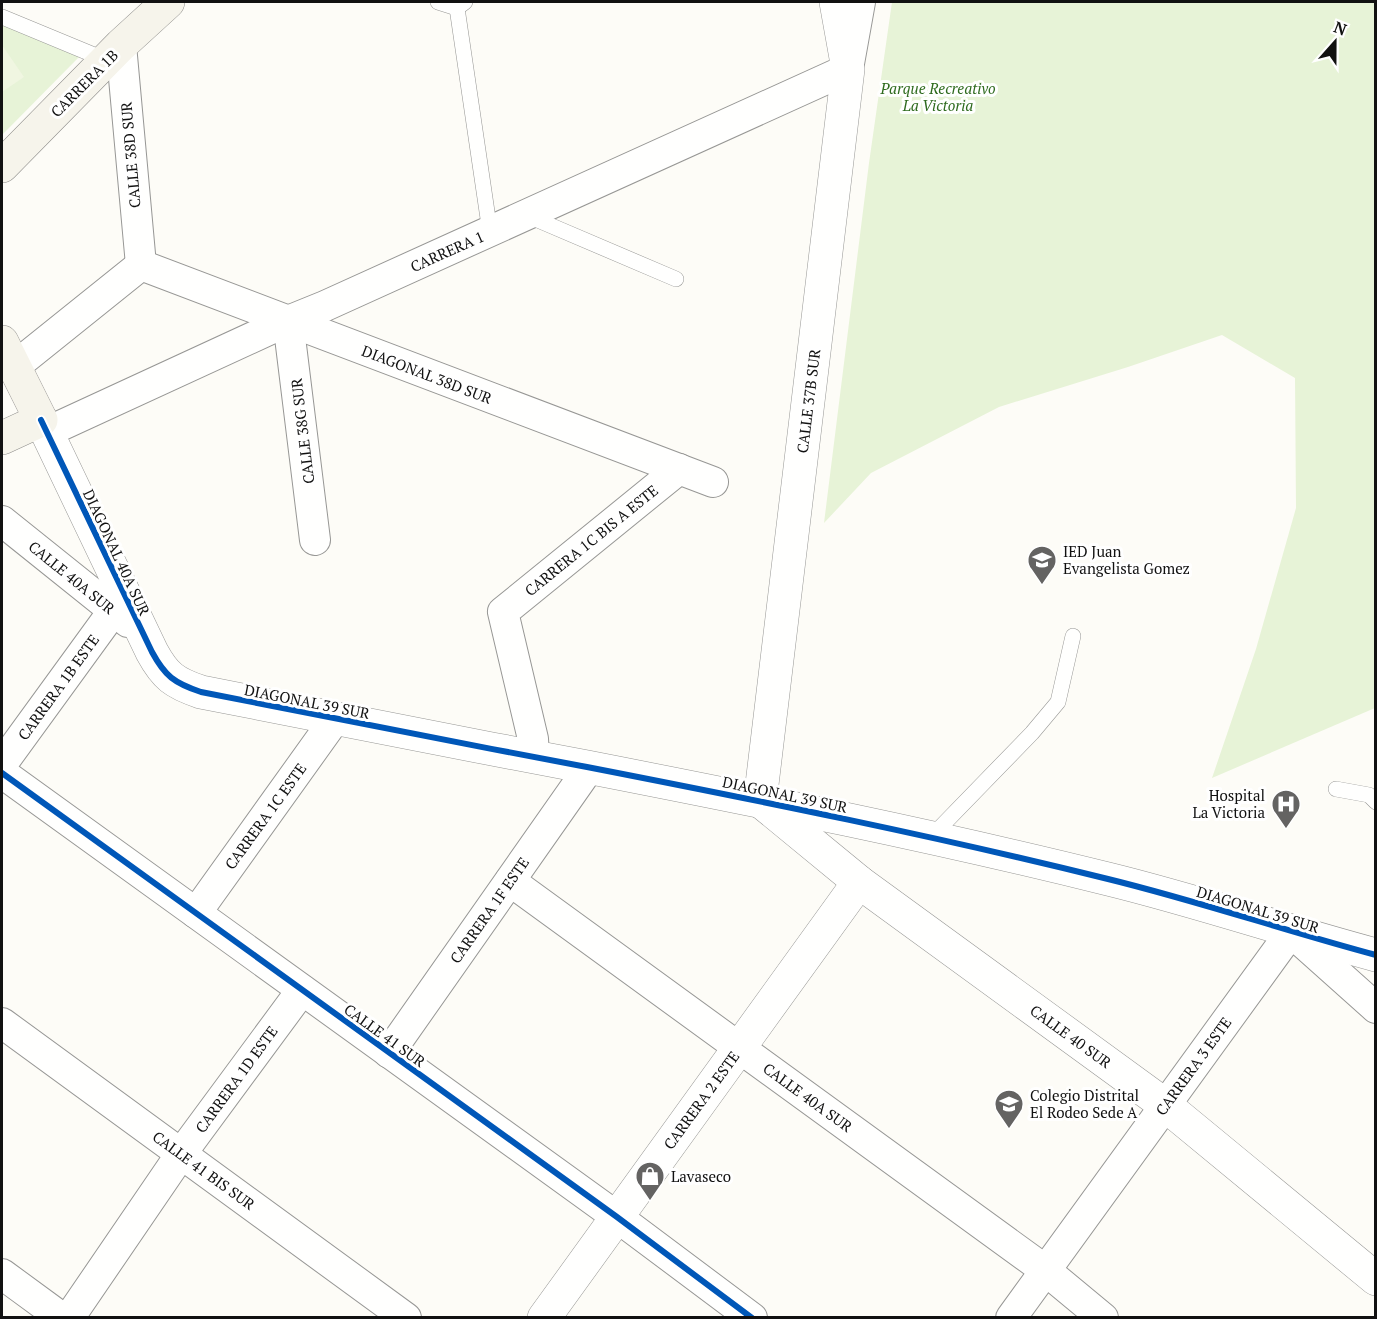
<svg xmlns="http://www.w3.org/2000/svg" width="1377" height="1319" font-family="'PT Serif',serif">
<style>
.green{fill:#e7f3d7}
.pitch{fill:#f0f6e1}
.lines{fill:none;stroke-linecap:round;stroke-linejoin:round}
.service-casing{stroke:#979795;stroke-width:16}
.minor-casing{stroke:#979795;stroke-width:32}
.tertiary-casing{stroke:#979795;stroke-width:34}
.secondary-casing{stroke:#8e8d8b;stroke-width:34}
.service{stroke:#fffffe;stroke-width:15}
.minor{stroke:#fffffe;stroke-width:30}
.tertiary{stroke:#fffffe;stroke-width:33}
.secondary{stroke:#f6f4eb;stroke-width:33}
.cycleway-casing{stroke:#fff;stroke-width:10}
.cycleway{stroke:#0057b8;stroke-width:6}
.labels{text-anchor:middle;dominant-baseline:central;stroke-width:6;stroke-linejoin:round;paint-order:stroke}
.street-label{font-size:15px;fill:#111;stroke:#fff}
.park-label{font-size:15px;font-style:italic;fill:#2f6b1f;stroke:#fff}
.poi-label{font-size:15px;fill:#111;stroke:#fff;text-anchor:start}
</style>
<rect width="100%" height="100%" fill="#fdfcf7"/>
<g class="green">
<polygon points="892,2 1375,2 1375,708 1212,778 1256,649 1296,508 1295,378 1222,335 1128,367 999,407 871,473 824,523 869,163"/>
<polygon points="2,18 81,55 2,135"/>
</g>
<polygon class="pitch" points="2,45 24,77 2,92"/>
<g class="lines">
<g class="service-casing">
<g id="service">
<polyline points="438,2 457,8 465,2"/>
<polyline points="457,8 490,232"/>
<polyline points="2,17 106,60"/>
<polyline points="526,215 676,279"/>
<polyline points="1336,789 1369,795 1376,802"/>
<polyline points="931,837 1032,733 1058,702 1073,636"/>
</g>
</g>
<g class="minor-casing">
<g id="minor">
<polyline points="121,45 141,265"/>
<polyline points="141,265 713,482"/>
<polyline points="288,321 315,540"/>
<polyline points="14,367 141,265"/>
<polyline points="47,432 288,321 325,306 848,69 860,2"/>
<polyline points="2,521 128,622"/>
<polyline points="534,757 533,739 503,612 679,469"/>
<polyline points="2,764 114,610"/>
<polyline points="2,773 617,1217 752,1318"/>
<polyline points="510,881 1045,1270 1103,1318"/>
<polyline points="196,913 335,719"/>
<polyline points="2,1023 406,1318"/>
<polyline points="389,1053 589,768"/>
<polyline points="2,1274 62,1318"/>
<polyline points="69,1318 181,1154 302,990"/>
<polyline points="1011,1318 1291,932 1376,1008"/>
</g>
</g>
<g class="tertiary-casing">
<g id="tertiary">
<path d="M 41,420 L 152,652 C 165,676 174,683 201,692 C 329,717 458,743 587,767 C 761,801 935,836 1108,879 C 1198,901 1286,931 1376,955"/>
<polyline points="760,801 848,69 836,2"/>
<polyline points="764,804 859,882 1165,1105 1376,1279"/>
<polyline points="544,1318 859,882"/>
</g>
</g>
<g class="secondary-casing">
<g id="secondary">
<polyline points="2,166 121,45 168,2"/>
<polyline points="2,342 41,420 2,438"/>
</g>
</g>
<use href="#service" class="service"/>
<use href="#minor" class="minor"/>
<use href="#tertiary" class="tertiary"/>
<use href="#secondary" class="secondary"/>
<g class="cycleway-casing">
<g id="cycleway">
<path d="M 41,420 L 152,652 C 165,676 174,683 201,692 C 329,717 458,743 587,767 C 761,801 935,836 1108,879 C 1198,901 1286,931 1376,955"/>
<polyline points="2,773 617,1217 752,1318"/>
</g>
</g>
<use href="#cycleway" class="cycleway"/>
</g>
<defs>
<g id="school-pin" transform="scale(1.5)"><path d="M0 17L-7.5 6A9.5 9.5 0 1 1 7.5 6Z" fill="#646362" stroke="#fff"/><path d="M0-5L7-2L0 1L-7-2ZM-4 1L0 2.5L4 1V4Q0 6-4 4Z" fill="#fff"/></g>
<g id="hospital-pin" transform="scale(1.5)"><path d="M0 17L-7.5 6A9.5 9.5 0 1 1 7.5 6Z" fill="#646362" stroke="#fff"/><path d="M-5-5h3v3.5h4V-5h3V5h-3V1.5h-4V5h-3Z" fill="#fff"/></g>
<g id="university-pin" transform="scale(1.5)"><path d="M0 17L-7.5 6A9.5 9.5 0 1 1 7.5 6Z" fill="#646362" stroke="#fff"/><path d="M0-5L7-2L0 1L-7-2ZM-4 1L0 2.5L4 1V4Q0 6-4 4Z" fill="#fff"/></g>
<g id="shop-pin" transform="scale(1.5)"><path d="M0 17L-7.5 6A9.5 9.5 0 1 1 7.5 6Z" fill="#646362" stroke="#fff"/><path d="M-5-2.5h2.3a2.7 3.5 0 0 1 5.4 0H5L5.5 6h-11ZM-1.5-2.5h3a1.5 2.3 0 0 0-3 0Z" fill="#fff"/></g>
</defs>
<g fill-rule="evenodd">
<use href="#school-pin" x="1042" y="560"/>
<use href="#hospital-pin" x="1286" y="804"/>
<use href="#university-pin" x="1009" y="1104"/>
<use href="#shop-pin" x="650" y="1176"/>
</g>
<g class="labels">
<g class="street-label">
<text transform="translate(84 83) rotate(-45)">CARRERA 1B</text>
<text transform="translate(130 155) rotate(-95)">CALLE 38D SUR</text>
<text transform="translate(447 251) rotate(-24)">CARRERA 1</text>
<text transform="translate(427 374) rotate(21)">DIAGONAL 38D SUR</text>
<text transform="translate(808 401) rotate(-83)">CALLE 37B SUR</text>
<text transform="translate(302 431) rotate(-97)">CALLE 38G SUR</text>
<text transform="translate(591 540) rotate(-39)">CARRERA 1C BIS A ESTE</text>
<text transform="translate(117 552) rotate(65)">DIAGONAL 40A SUR</text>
<text transform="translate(72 577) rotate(39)">CALLE 40A SUR</text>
<text transform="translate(58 687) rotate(-54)">CARRERA 1B ESTE</text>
<text transform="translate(307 701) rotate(11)">DIAGONAL 39 SUR</text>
<text transform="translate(785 794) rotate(12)">DIAGONAL 39 SUR</text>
<text transform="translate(265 816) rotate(-54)">CARRERA 1C ESTE</text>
<text transform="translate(1258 909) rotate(17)">DIAGONAL 39 SUR</text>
<text transform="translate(489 910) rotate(-55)">CARRERA 1F ESTE</text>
<text transform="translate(385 1035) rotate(36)">CALLE 41 SUR</text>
<text transform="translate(1071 1036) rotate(36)">CALLE 40 SUR</text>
<text transform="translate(1193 1066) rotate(-54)">CARRERA 3 ESTE</text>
<text transform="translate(236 1079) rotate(-54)">CARRERA 1D ESTE</text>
<text transform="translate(808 1097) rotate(36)">CALLE 40A SUR</text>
<text transform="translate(701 1100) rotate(-54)">CARRERA 2 ESTE</text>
<text transform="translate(204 1170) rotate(36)">CALLE 41 BIS SUR</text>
</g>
<g class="park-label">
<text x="938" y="88">Parque Recreativo<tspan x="938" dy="17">La Victoria</tspan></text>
</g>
<g class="poi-label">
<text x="1063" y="551">IED Juan<tspan x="1063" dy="17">Evangelista Gomez</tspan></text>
<text x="1265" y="795" text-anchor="end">Hospital<tspan x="1265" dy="17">La Victoria</tspan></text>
<text x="1030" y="1095">Colegio Distrital<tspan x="1030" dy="17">El Rodeo Sede A</tspan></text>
<text x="671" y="1176">Lavaseco</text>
</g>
</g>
<rect width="1377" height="1319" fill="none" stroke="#111111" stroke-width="6"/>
<g transform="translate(1335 42) rotate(21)" stroke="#ffffff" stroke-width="4.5" paint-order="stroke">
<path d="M0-4.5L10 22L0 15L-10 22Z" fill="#111111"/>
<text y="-9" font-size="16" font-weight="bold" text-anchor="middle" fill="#111111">N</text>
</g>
</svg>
